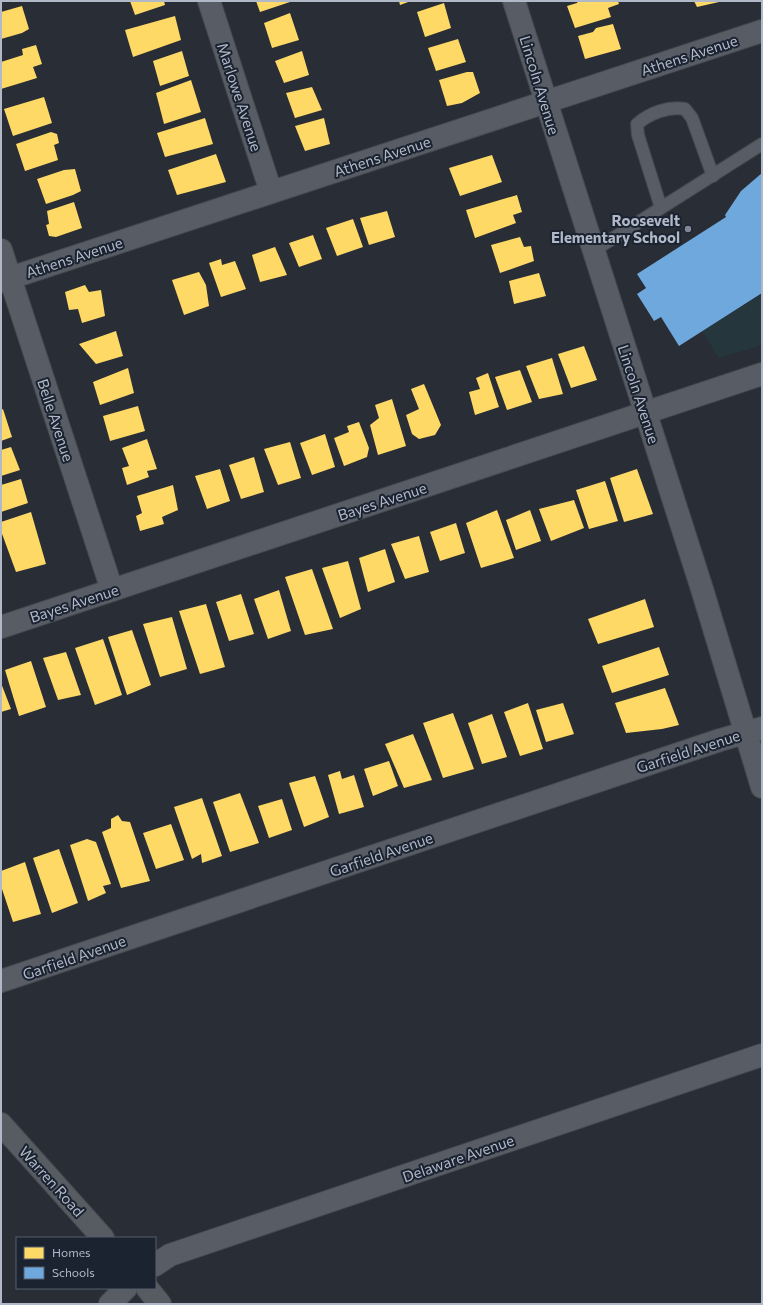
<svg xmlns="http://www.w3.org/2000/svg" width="763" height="1305" font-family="Commissioner,sans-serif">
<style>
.green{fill:#25373c}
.homes{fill:#ffd966}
.schools{fill:#6fa8dc}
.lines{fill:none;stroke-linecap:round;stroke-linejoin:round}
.service-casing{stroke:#44484f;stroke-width:14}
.minor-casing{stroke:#44484f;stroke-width:24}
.secondary-casing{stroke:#44484f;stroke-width:24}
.service{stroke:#585c64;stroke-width:12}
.minor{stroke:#585c64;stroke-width:22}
.secondary{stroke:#575b62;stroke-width:22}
.poi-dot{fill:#818895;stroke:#1b2331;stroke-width:1.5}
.labels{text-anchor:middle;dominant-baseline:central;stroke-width:4;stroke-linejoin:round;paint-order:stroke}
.street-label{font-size:15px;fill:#b1b9c8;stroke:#1b2331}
.poi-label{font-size:15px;font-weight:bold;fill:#b1b9c8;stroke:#1b2331;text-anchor:end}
</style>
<rect width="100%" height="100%" fill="#282d36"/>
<polygon class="green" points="762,294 762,345 719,358 702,331"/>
<g class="homes">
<polygon points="130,1 164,1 165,5 135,15"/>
<polygon points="256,1 293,1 260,12"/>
<polygon points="399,1 411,1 400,5"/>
<polygon points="578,1 618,1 619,4 608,8 611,17 575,28 567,6 577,3"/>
<polygon points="694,1 719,1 719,2 697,7"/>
<polygon points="444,3 451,28 425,37 417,12"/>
<polygon points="22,6 29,29 22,33 1,39 1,12"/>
<polygon points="290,13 299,40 272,48 264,23"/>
<polygon points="175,16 181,40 133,57 125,30"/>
<polygon points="613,24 621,49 585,59 578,36 593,32 596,28"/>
<polygon points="458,39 466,62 436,71 428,48"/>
<polygon points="36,45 42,64 33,67 37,78 1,89 1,62 23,55 22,49"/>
<polygon points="182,51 189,76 160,86 153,61"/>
<polygon points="302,51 309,75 284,83 275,61"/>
<polygon points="467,72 473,72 480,93 462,103 447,106 439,80"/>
<polygon points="191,80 201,112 164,124 156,93"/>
<polygon points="312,87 322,110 295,118 286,93"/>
<polygon points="44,97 52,123 13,136 4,109"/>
<polygon points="205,118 213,144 165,157 157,133"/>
<polygon points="324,118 330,144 305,151 295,126"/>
<polygon points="51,132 57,134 59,143 54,145 58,160 25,171 16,144"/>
<polygon points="216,154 226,182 177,195 168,170"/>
<polygon points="492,155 502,182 460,196 449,168"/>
<polygon points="75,169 81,191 73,195 46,204 37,179 64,170"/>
<polygon points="517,195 522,212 513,215 516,223 475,238 466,210"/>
<polygon points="74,202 82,228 56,237 49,236 46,225 49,224 47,211"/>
<polygon points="387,211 395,237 369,245 360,218"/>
<polygon points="353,219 363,247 337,256 326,228"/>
<polygon points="313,235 322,259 299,267 289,243"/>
<polygon points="520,237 524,247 531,246 534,261 500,273 491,245"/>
<polygon points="275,247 287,275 260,282 252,255"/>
<polygon points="221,259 222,265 235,261 246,289 221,297 209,263"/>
<polygon points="199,272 206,285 209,306 184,315 172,280"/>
<polygon points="539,273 546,296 514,304 509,281"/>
<polygon points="85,285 89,292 101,290 105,316 82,323 78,309 69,310 65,292"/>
<polygon points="116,331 123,356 96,364 79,344"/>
<polygon points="584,346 597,380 571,388 558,354"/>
<polygon points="552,358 563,394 539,399 526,366"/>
<polygon points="128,368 134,393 100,405 93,382"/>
<polygon points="520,370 532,402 507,410 495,377"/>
<polygon points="488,373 499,407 475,415 469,392 480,389 476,378"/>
<polygon points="424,384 441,425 435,435 419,439 412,434 406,415 419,409 411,389"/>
<polygon points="392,399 406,446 378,455 370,425 379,418 375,405"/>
<polygon points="138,406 145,431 110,441 103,416"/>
<polygon points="3,409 12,437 1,441 1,410"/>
<polygon points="359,422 369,448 367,457 344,466 334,438 349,432 347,426"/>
<polygon points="325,434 335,467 312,475 300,443"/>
<polygon points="147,439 157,469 147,471 149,477 127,485 122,468 129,466 122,448"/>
<polygon points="290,442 301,478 278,485 264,449"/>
<polygon points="11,447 20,470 1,476 1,450"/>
<polygon points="254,457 264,492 241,499 229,465"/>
<polygon points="220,469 230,501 207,509 195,476"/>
<polygon points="637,469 653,514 624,522 610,478"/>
<polygon points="21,479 28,503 1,512 1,485"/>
<polygon points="605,481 618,521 589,529 576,490"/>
<polygon points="173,485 178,510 162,517 164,524 140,531 136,516 142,513 137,496"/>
<polygon points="574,500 584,528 551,541 539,509"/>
<polygon points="497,510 514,558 481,568 466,523"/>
<polygon points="530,510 541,541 516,550 506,520"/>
<polygon points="31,512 46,564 16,572 1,531 1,522"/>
<polygon points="456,523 465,553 440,561 430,532"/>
<polygon points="419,536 429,572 405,579 391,544"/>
<polygon points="385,549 395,582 368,592 359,558"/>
<polygon points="348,561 361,609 340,618 322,568"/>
<polygon points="312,569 333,629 305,635 285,577"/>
<polygon points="279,590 291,631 268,639 254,599"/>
<polygon points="241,594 254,634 229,641 216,602"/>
<polygon points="645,599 654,627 598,644 588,619"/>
<polygon points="206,604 225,667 200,674 179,611"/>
<polygon points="172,617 187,669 160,677 143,624"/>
<polygon points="132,630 151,685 127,695 108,637"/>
<polygon points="103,639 122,695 95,705 75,648"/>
<polygon points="659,647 669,675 612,693 602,666"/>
<polygon points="66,652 81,695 58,700 43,658"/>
<polygon points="31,661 46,707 19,716 5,670"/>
<polygon points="1,683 11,709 1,712"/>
<polygon points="665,688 679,725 662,729 626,733 615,703"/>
<polygon points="528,703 543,749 520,756 504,712"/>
<polygon points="563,703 574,734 546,742 536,710"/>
<polygon points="453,713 474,769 443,778 423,723"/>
<polygon points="492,714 507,757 482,764 468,723"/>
<polygon points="413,734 432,780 404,788 385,744"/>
<polygon points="389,761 398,786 373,796 364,769"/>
<polygon points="340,771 342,779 354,775 364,807 339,814 328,775"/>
<polygon points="315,776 329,817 304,827 289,783"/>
<polygon points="240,793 259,843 230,852 213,802"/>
<polygon points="202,798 222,856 202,863 201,854 192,859 174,807"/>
<polygon points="282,799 292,830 269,838 258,806"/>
<polygon points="118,815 122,821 130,822 150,881 121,888 102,832 111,828 111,819"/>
<polygon points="171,824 184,860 156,869 143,833"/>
<polygon points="87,839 96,842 111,884 103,886 106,893 88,901 70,845"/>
<polygon points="59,849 78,903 52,913 33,858"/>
<polygon points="25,862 41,914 13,922 1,886 1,871"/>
</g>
<polygon class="schools" points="762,173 762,293 679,346 661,317 654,321 637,294 646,288 637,274 726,217 725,215 741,191"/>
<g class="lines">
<g class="service-casing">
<g id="service">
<path d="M 661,208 L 638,135 L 637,124 C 650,113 668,106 685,109 L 692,118 L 713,176"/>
<polyline points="593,251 762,144"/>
</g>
</g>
<g class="minor-casing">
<g id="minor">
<polyline points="209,1 271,192"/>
<polyline points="514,1 702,589 762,787"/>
<polyline points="1,250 112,590"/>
<polyline points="1,281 762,31"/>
<polyline points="1,627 762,374"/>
<polyline points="1,981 720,740 762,728"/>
<polyline points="155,1265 170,1255 762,1055"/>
<polyline points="110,1304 126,1288"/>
</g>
</g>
<g class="secondary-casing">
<g id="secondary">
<polyline points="1,1124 103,1238"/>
<polyline points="147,1288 160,1304"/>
</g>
</g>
<use href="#service" class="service"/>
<use href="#minor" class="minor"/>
<use href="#secondary" class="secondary"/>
</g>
<circle class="poi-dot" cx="688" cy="229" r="4"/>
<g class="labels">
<g class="street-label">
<text transform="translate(689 55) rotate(-18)">Athens Avenue</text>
<text transform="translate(540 85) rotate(73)">Lincoln Avenue</text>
<text transform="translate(240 97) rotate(72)">Marlowe Avenue</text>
<text transform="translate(382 156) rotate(-18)">Athens Avenue</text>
<text transform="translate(74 257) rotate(-18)">Athens Avenue</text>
<text transform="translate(639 394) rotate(72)">Lincoln Avenue</text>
<text transform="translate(56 420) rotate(72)">Belle Avenue</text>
<text transform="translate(382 501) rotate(-18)">Bayes Avenue</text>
<text transform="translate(74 603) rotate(-18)">Bayes Avenue</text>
<text transform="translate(688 751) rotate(-18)">Garfield Avenue</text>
<text transform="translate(381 854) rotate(-19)">Garfield Avenue</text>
<text transform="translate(74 957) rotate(-19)">Garfield Avenue</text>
<text transform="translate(458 1158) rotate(-19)">Delaware Avenue</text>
<text transform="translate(52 1181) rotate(48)">Warren Road</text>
</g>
<g class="poi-label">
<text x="680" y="220">Roosevelt<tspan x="680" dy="17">Elementary School</tspan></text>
</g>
</g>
<rect width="763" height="1305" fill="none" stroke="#b1b9c8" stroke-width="4"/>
<rect x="16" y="1237" width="140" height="52" fill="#1b2331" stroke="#575f6d"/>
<rect x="24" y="1247" width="20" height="12" fill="#ffd966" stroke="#575f6d"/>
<text x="52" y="1257" font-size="12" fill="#b1b9c8">Homes</text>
<rect x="24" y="1267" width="20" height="12" fill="#6fa8dc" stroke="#575f6d"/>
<text x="52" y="1277" font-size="12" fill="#b1b9c8">Schools</text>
</svg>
